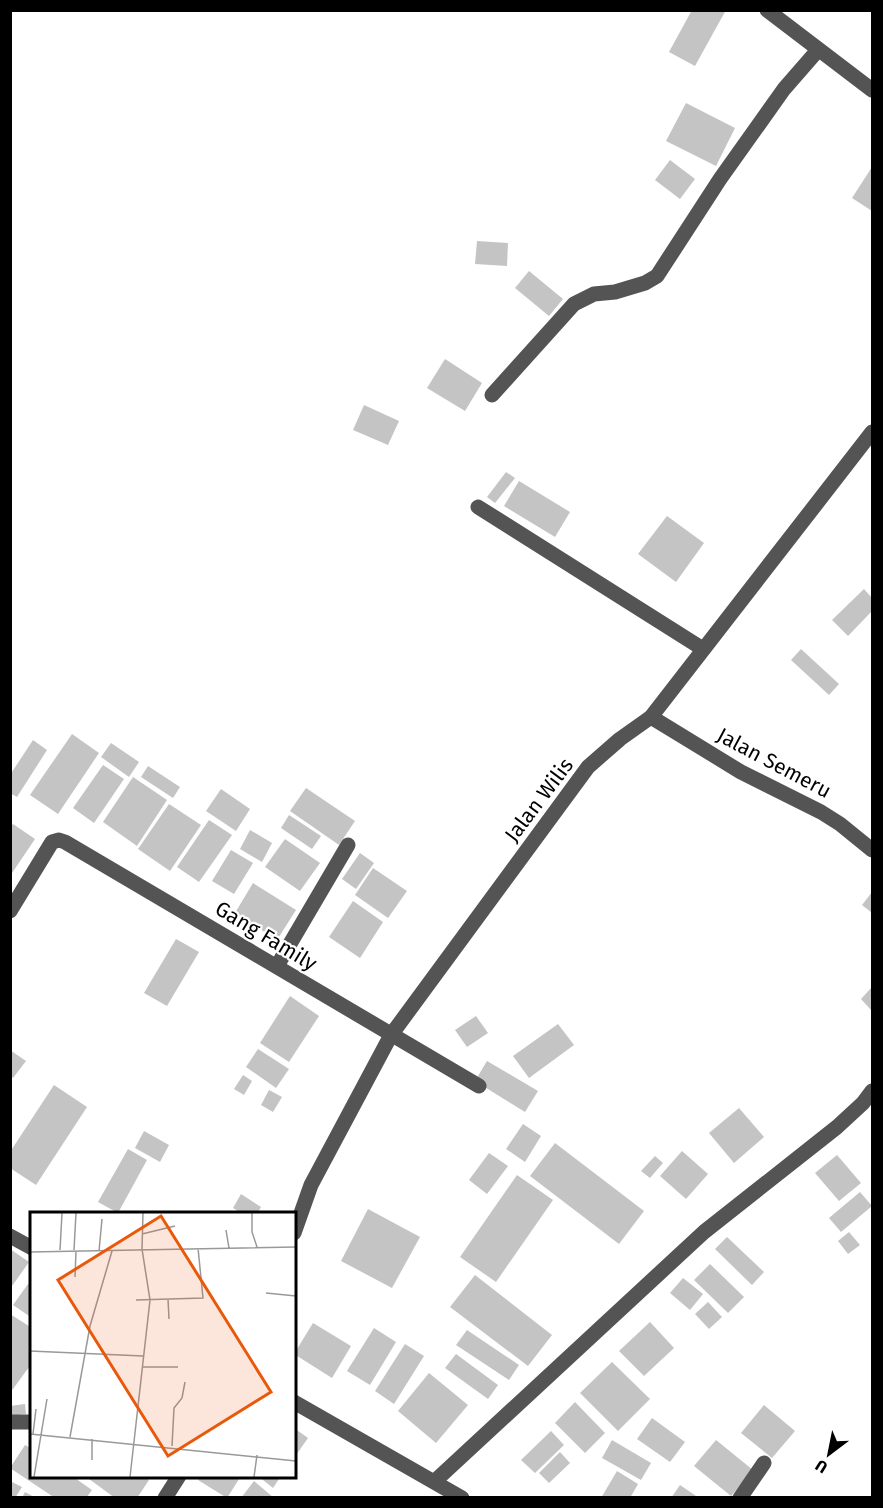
<svg xmlns="http://www.w3.org/2000/svg" width="883" height="1508" font-family="'Fira Sans',sans-serif">
<style>
.building{fill:#c4c4c4}
.lines{fill:none;stroke-linecap:round;stroke-linejoin:round}
.minor{stroke:#545454;stroke-width:15}
.labels{text-anchor:middle;dominant-baseline:central;stroke-width:4.5;stroke-linejoin:round;paint-order:stroke}
.street-label{font-size:21px;fill:#000;stroke:#fff}
.inset-road{fill:none;stroke:#999;stroke-width:1.5}
.view{fill:#e8590c;fill-opacity:0.15;stroke:#e8590c;stroke-width:3}
.inset-edge{fill:none;stroke:#000;stroke-width:3}
</style>
<rect width="100%" height="100%" fill="#fff"/>
<g class="building">
<polygon points="692,10 726,10 695,66 669,52"/>
<polygon points="686,103 735,128 716,166 666,141"/>
<polygon points="670,160 695,179 680,199 655,180"/>
<polygon points="872,167 872,211 852,198"/>
<polygon points="477,241 508,243 507,266 475,264"/>
<polygon points="529,271 563,299 549,316 515,288"/>
<polygon points="445,359 482,383 465,411 427,388"/>
<polygon points="364,405 399,421 388,445 353,430"/>
<polygon points="506,472 515,478 495,503 487,497"/>
<polygon points="519,481 570,512 555,537 504,506"/>
<polygon points="667,516 704,543 676,582 638,554"/>
<polygon points="864,589 872,598 872,611 848,636 832,620"/>
<polygon points="801,649 839,684 829,695 791,660"/>
<polygon points="72,734 99,753 58,814 30,795"/>
<polygon points="33,740 47,750 17,797 10,793 10,775"/>
<polygon points="111,743 139,762 129,777 101,757"/>
<polygon points="103,765 124,779 94,823 73,808"/>
<polygon points="148,766 180,787 173,798 141,777"/>
<polygon points="133,777 167,800 137,846 103,822"/>
<polygon points="306,788 355,821 339,845 290,811"/>
<polygon points="221,789 250,809 236,831 206,811"/>
<polygon points="169,804 201,825 170,871 138,849"/>
<polygon points="289,815 321,836 312,849 281,828"/>
<polygon points="209,820 232,835 199,882 177,867"/>
<polygon points="13,824 35,839 10,876 10,828"/>
<polygon points="250,830 272,843 262,862 240,849"/>
<polygon points="285,839 320,863 300,891 265,867"/>
<polygon points="231,850 253,863 234,894 212,881"/>
<polygon points="360,853 374,863 356,889 342,879"/>
<polygon points="373,868 407,891 388,918 355,895"/>
<polygon points="253,883 296,910 277,940 235,913"/>
<polygon points="872,892 872,913 862,905"/>
<polygon points="353,901 383,922 360,958 329,937"/>
<polygon points="176,939 199,952 167,1006 144,993"/>
<polygon points="872,987 872,1011 861,999"/>
<polygon points="290,996 319,1016 289,1062 260,1043"/>
<polygon points="476,1016 488,1033 467,1047 455,1030"/>
<polygon points="558,1024 574,1045 529,1078 513,1056"/>
<polygon points="258,1049 289,1069 276,1088 246,1067"/>
<polygon points="10,1050 26,1061 13,1078 10,1076"/>
<polygon points="487,1061 538,1091 525,1112 475,1081"/>
<polygon points="243,1075 252,1081 244,1095 234,1089"/>
<polygon points="54,1085 87,1107 36,1185 10,1168 10,1152"/>
<polygon points="269,1090 282,1097 273,1112 261,1105"/>
<polygon points="739,1108 764,1137 734,1163 709,1133"/>
<polygon points="523,1124 541,1136 525,1162 506,1149"/>
<polygon points="144,1131 169,1145 160,1162 135,1148"/>
<polygon points="555,1143 644,1211 619,1244 530,1176"/>
<polygon points="128,1149 147,1160 118,1213 98,1202"/>
<polygon points="682,1151 708,1174 686,1199 660,1176"/>
<polygon points="489,1153 508,1166 487,1194 469,1180"/>
<polygon points="837,1155 861,1183 839,1201 815,1173"/>
<polygon points="655,1156 663,1163 650,1178 641,1171"/>
<polygon points="517,1175 553,1200 496,1282 460,1257"/>
<polygon points="860,1192 872,1206 841,1232 829,1218"/>
<polygon points="241,1194 261,1207 257,1214 243,1214 233,1208"/>
<polygon points="368,1209 420,1237 392,1288 341,1261"/>
<polygon points="849,1232 860,1245 848,1254 838,1241"/>
<polygon points="727,1237 764,1272 752,1285 715,1249"/>
<polygon points="10,1249 29,1262 10,1289"/>
<polygon points="710,1264 744,1297 728,1313 694,1280"/>
<polygon points="475,1275 552,1335 528,1366 450,1307"/>
<polygon points="683,1278 703,1294 690,1310 670,1293"/>
<polygon points="28,1284 32,1286 32,1318 13,1305"/>
<polygon points="708,1302 722,1317 709,1329 695,1314"/>
<polygon points="10,1314 32,1328 32,1363 10,1393"/>
<polygon points="650,1322 674,1348 644,1376 619,1351"/>
<polygon points="313,1323 351,1346 332,1378 294,1354"/>
<polygon points="374,1328 396,1342 370,1385 347,1371"/>
<polygon points="467,1330 519,1365 509,1380 456,1345"/>
<polygon points="405,1344 424,1356 394,1404 375,1391"/>
<polygon points="456,1354 498,1385 488,1399 445,1368"/>
<polygon points="612,1362 650,1399 618,1431 580,1393"/>
<polygon points="429,1373 468,1405 436,1443 398,1411"/>
<polygon points="575,1402 605,1433 585,1453 555,1423"/>
<polygon points="25,1404 26,1414 10,1416 10,1406"/>
<polygon points="764,1405 795,1431 772,1458 741,1433"/>
<polygon points="652,1418 685,1442 670,1462 637,1439"/>
<polygon points="294,1428 308,1438 294,1458"/>
<polygon points="551,1431 564,1445 535,1473 521,1460"/>
<polygon points="612,1440 651,1463 641,1480 602,1458"/>
<polygon points="716,1440 753,1470 731,1496 694,1466"/>
<polygon points="25,1445 32,1449 32,1476 72,1476 92,1490 86,1498 55,1498 10,1468"/>
<polygon points="560,1452 570,1463 549,1483 539,1473"/>
<polygon points="617,1471 638,1484 630,1498 601,1498"/>
<polygon points="85,1476 144,1476 149,1480 137,1498 115,1498"/>
<polygon points="201,1476 241,1476 227,1498 198,1480"/>
<polygon points="258,1476 281,1476 273,1488"/>
<polygon points="10,1481 22,1487 15,1498 10,1498"/>
<polygon points="254,1481 274,1498 241,1498"/>
<polygon points="680,1485 699,1498 671,1498"/>
<polygon points="25,1492 36,1498 22,1498"/>
</g>
<g class="lines">
<g class="minor">
<polyline points="767,10 872,90"/>
<polyline points="492,395 574,304 594,294 615,292 645,283 657,276 720,179 784,89 818,50"/>
<polyline points="478,507 703,649"/>
<polyline points="651,717 741,772 821,812 840,824 872,850"/>
<polyline points="10,911 52,842 59,840 65,842 479,1086"/>
<polyline points="277,966 348,845"/>
<polyline points="294,1233 311,1185 391,1035 588,767 620,739 651,717 872,432"/>
<polyline points="10,1236 32,1248"/>
<polyline points="294,1402 462,1498"/>
<polyline points="10,1422 32,1422"/>
<polyline points="435,1481 704,1232 837,1127 863,1103 872,1091"/>
<polyline points="165,1498 179,1476"/>
<polyline points="740,1498 764,1463"/>
</g>
</g>
<g class="labels">
<g class="street-label">
<text transform="translate(774 763) rotate(28)">Jalan Semeru</text>
<text transform="translate(539 800) rotate(-53)">Jalan Wilis</text>
<text transform="translate(266 936) rotate(31)">Gang Family</text>
</g>
</g>
<g transform="translate(30 1212)">
<rect width="266" height="266" fill="#fff"/>
<path class="inset-road" d="M 222,1 L 222,20 L 227,35M 196,18 L 199,36M 112,22 L 145,14M 30,38 L 32,1M 44,38 L 46,1M 69,39 L 72,7M 0,40 L 266,35M 45,65 L 46,39M 236,81 L 266,84M 138,87 L 139,107M 106,88 L 173,86 L 168,36M 0,139 L 113,144M 112,155 L 148,155M 0,222 L 266,249M 3,222 L 6,197M 40,225 L 60,114 L 82,39M 142,234 L 144,196 L 152,186 L 155,170M 62,248 L 62,227M 4,265 L 17,187M 100,265 L 120,88 L 112,37 L 113,1M 224,265 L 227,243"/>
<path class="view" d="M 131,4 L 241,180 L 138,244 L 28,68 Z"/>
<rect width="266" height="266" class="inset-edge"/>
</g>
<rect width="883" height="1508" fill="none" stroke="#000000" stroke-width="24"/>
<g transform="translate(829 1454) rotate(212)" stroke="#ffffff" stroke-width="4.5" paint-order="stroke">
<path d="M0-4.5L10 22L0 15L-10 22Z" fill="#000000"/>
<text y="-9" font-size="16" font-weight="bold" text-anchor="middle" fill="#000000">U</text>
</g>
</svg>
